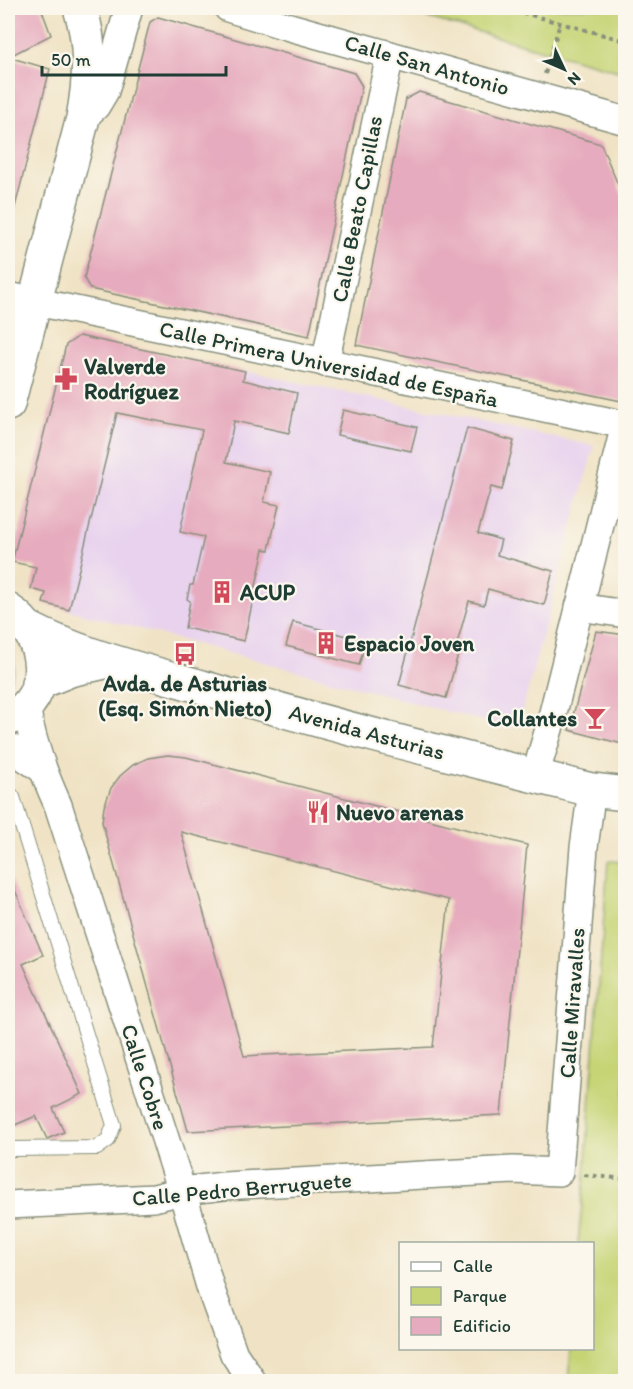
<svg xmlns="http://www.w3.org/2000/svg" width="633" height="1389" font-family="Itim,sans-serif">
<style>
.built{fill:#e8d2ee}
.green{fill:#c6d475;stroke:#728854;stroke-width:1.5}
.building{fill:#e6abbe;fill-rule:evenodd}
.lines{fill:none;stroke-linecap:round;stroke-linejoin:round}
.lane-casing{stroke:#88907c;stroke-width:16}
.street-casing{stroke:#88907c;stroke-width:30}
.secondary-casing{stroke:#88907c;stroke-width:36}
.primary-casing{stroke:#88907c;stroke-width:36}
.path{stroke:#88907c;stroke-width:4;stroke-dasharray:4.5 4.5;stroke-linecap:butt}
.lane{stroke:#fff;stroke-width:14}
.street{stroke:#fff;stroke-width:27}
.secondary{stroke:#fff;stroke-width:33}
.primary{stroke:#fff;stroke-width:33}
.labels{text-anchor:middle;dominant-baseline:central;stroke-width:4.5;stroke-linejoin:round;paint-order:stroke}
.street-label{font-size:22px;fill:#1f3d34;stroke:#fbf7ec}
.poi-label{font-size:22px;font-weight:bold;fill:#1f3d34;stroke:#fbf7ec;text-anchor:start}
</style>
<rect width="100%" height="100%" fill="#fbf7ec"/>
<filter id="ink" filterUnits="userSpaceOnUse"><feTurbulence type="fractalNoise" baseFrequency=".0167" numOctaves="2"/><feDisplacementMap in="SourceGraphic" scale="12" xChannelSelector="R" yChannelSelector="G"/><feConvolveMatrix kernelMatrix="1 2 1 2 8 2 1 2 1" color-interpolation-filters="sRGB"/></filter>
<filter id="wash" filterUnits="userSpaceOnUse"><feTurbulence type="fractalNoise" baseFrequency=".008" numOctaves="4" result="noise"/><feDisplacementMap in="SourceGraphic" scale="24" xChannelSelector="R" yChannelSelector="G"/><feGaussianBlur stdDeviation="1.35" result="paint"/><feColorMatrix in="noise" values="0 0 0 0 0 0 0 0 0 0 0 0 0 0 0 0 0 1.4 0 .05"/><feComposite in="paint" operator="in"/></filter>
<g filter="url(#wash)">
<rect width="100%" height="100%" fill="#f0e3c5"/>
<polygon class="built" points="245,371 594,446 521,715 509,728 69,610 117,413 231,436"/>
<g class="green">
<polygon points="393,8 625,8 625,73"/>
<path d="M 8,644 C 17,657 15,672 8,685 Z"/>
<polygon points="608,861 626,862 625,1381 568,1381 571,1349 592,1348 592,1244 578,1243 585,1175"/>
</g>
<g id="blocks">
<g class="building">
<polygon points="8,8 41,8 51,35 8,57"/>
<polygon points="158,17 354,73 362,86 309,336 90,289 84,278 150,22"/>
<polygon points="8,57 50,69 14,211 8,210"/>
<polygon points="419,92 601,144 626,204 626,402 356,345 406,99"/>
<polygon points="79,336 245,371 243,380 297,393 289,433 234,421 226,462 270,472 264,502 279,505 269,550 264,549 244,641 185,628 190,601 187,599 190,585 193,585 204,537 180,532 202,430 117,413 69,610 43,603 46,593 31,589 36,567 12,562 66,345"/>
<polygon points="343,410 417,427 411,451 337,435"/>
<polygon points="467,428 514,441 502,490 491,487 478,533 501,540 497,555 553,571 544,605 488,589 484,605 469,601 456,647 460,647 446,698 399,685"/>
<polygon points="293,622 366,641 359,665 286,646"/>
<polygon points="596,631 626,635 626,745 569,730"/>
<path d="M 168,755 L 186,757 L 527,845 L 501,1115 L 188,1131 L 102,822 L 104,807 L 111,788 L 120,776 L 133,765 L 148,758 ZM 181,832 L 449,900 L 433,1047 L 244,1056 Z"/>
<polygon points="8,874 43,955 23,964 82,1094 53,1108 64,1132 47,1139 36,1116 8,1128"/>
</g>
</g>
</g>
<g filter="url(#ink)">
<use href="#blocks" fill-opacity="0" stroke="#88907c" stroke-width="1.5"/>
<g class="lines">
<g class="lane-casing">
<polyline id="lane" points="8,791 13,797 114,1125 108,1140 97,1148 8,1149"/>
</g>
<g class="street-casing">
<g id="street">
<polyline points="228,8 286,26 626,121"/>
<polyline points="83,118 96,106 105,91 129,8"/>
<polyline points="8,296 626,425"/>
<polyline points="325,363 390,55"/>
<polyline points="579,607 626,614"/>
<path d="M 26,705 C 31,740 43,772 58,805 L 182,1191 L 211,1290 L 234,1354 L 253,1382"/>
<polyline points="8,746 42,769"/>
<polyline points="535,776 549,729 625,425"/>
<polyline points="8,1205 154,1198 182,1191 224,1186 513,1170 559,1172 584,847 592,790"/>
</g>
</g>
<g class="secondary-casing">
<g id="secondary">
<path d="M 8,404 L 83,118 C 90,80 92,44 80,8"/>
<path d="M 8,610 C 48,635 55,698 8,719"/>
</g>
</g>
<g class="primary-casing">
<g id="primary">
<path d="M 28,628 C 84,657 145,670 205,688 C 332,726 463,758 592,790 L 626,794"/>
<polyline points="38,683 70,670 109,661"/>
</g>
</g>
<g class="path">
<polyline points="505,8 626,41"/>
<polyline points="545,74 560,23"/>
<polyline points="584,1175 626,1179"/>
</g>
<use href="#lane" class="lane"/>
<use href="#street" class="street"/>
<use href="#secondary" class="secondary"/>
<use href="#primary" class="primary"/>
</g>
</g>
<defs>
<g id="pharmacy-bare" transform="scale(1.8)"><path d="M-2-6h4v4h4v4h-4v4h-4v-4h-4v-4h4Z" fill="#d1495b" stroke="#fbf7ec" stroke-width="2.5" paint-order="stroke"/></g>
<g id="building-bare" transform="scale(1.8)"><path d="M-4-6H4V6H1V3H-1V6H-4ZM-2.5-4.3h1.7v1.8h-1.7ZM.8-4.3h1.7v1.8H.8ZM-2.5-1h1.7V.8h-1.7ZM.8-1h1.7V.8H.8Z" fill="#d1495b" stroke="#fbf7ec" stroke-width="2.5" paint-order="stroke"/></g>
<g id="bus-bare" transform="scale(1.8)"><path d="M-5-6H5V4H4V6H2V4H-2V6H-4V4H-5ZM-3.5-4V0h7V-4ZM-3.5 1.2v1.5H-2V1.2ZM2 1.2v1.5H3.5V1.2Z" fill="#d1495b" stroke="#fbf7ec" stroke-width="2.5" paint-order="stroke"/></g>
<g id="bar-bare" transform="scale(1.8)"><path d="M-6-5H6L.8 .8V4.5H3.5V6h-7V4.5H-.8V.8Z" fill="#d1495b" stroke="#fbf7ec" stroke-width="2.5" paint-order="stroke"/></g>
<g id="restaurant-bare" transform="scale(1.8)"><path d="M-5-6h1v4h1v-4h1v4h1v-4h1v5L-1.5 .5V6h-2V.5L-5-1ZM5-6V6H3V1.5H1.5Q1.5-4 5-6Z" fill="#d1495b" stroke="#fbf7ec" stroke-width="2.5" paint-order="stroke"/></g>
</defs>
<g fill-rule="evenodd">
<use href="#pharmacy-bare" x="66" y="379"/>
<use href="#building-bare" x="222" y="592"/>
<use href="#building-bare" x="326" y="643"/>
<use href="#bus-bare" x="185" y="654"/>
<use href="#bar-bare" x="595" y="718"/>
<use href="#restaurant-bare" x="318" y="812"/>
</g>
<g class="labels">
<g class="street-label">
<text transform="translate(427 65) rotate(16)">Calle San Antonio</text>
<text transform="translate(357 209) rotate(-79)">Calle Beato Capillas</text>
<text transform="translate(329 364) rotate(12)">Calle Primera Universidad de España</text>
<text transform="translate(367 732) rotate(15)">Avenida Asturias</text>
<text transform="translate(572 1003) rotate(-86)">Calle Miravalles</text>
<text transform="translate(145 1077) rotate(72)">Calle Cobre</text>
<text transform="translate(242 1189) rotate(-5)">Calle Pedro Berruguete</text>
</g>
<g class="poi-label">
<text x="84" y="366">Valverde<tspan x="84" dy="25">Rodríguez</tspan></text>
<text x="240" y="592">ACUP</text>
<text x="344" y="643">Espacio Joven</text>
<text x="185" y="683" text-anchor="middle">Avda. de Asturias<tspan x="185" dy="25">(Esq. Simón Nieto)</tspan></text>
<text x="577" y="718" text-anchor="end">Collantes</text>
<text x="336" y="812">Nuevo arenas</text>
</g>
</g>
<rect width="633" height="1389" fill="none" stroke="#fbf7ec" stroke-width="30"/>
<rect x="399" y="1242" width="195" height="108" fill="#fbf7ec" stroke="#a3ada2" stroke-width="1.5"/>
<rect x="411" y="1262" width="30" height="9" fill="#ffffff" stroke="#a3ada2" stroke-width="1.5"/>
<text x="453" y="1272" font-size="18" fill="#1f3d34">Calle</text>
<rect x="411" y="1287" width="30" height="18" fill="#c6d475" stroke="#a3ada2" stroke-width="1.5"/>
<text x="453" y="1302" font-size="18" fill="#1f3d34">Parque</text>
<rect x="411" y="1317" width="30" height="18" fill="#e6abbe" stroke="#a3ada2" stroke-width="1.5"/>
<text x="453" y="1332" font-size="18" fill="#1f3d34">Edificio</text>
<g transform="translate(564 69) rotate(134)" stroke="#fbf7ec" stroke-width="4.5" paint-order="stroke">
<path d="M0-4.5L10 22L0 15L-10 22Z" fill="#1f3d34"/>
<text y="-9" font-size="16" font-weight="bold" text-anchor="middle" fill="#1f3d34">N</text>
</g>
<path d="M42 66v9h184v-9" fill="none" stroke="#1f3d34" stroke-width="3"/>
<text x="51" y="66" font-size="18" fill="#1f3d34" stroke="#fbf7ec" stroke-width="4.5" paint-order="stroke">50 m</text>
</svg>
